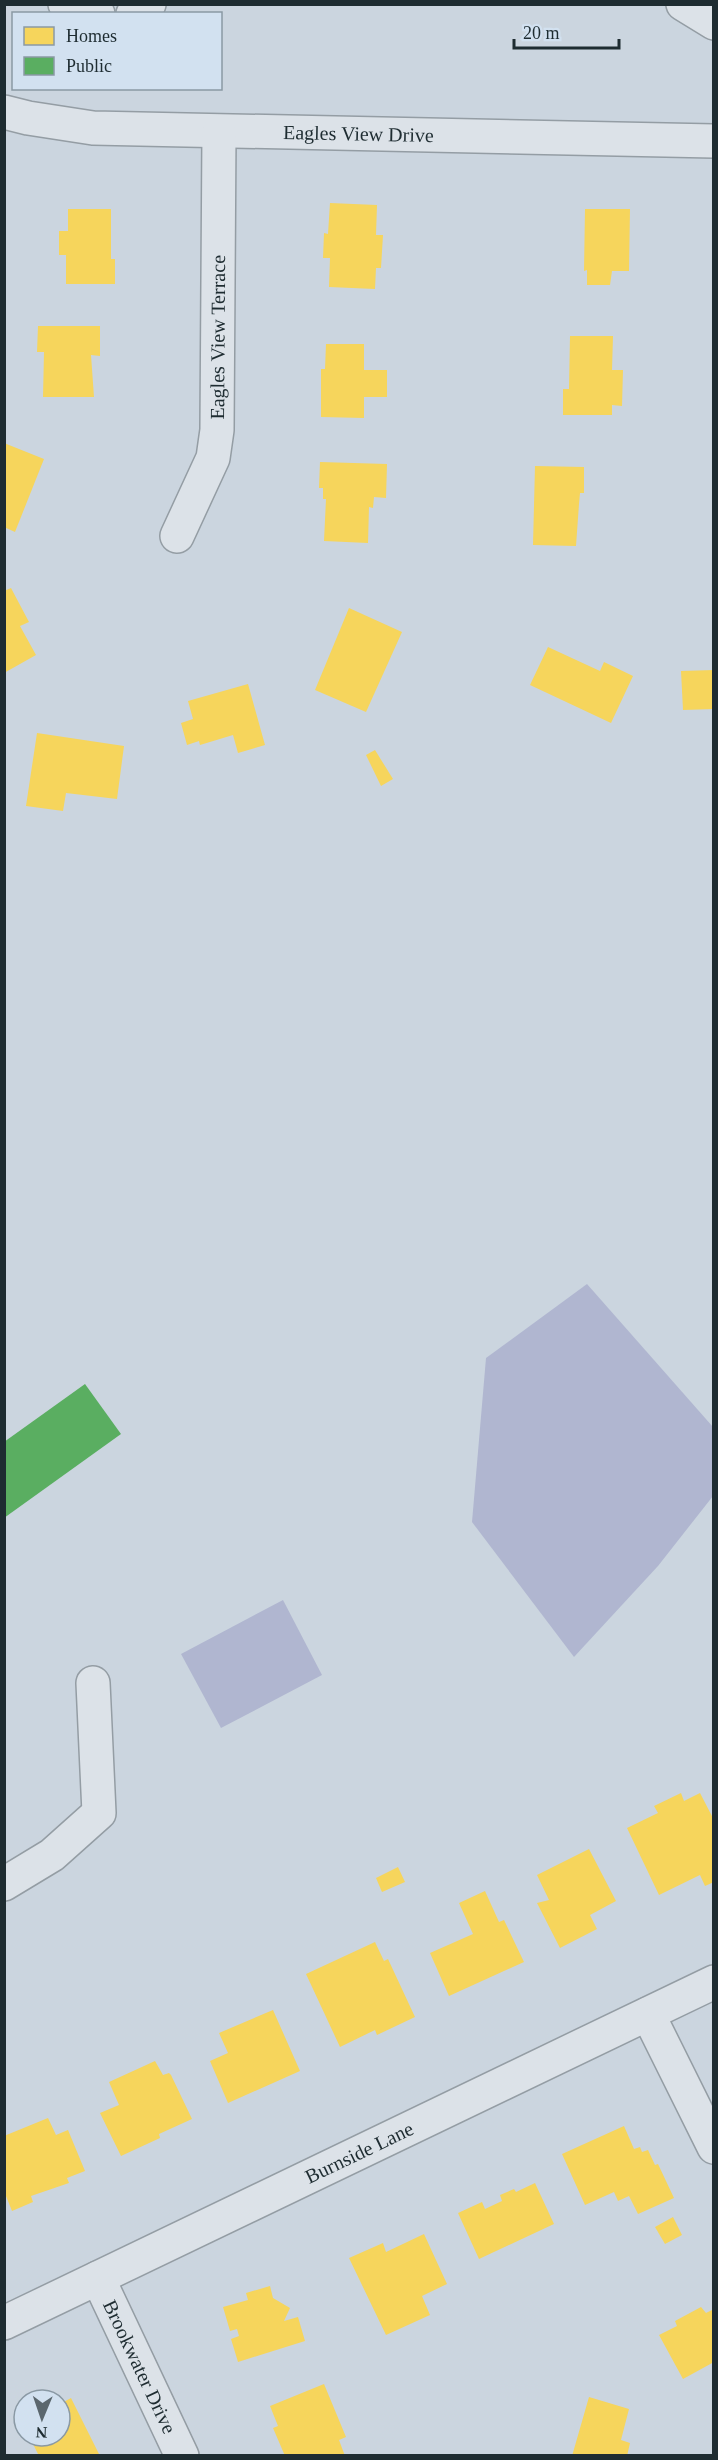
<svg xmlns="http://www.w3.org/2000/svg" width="718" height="2460" font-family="Georgia,serif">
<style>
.green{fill:#b0b6d0}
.homes{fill:#f6d55c}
.public{fill:#5aae61}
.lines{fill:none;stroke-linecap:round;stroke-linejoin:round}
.minor-casing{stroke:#949da4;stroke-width:36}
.minor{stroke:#dce2e8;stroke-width:33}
.labels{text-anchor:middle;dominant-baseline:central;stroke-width:6;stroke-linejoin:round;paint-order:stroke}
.street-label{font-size:20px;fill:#1e2c31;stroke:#d2e1f0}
</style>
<rect width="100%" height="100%" fill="#cbd5df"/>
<g class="green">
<polygon points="587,1284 713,1427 713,1496 658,1566 574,1657 472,1522 486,1358"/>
<polygon points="283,1600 322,1675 221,1728 181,1654"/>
</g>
<g class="homes">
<polygon points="330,203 377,205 376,235 383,235 381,268 376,268 375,289 329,287 330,258 323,258 324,233 328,234"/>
<polygon points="68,209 111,209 111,259 115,259 115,284 66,284 66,255 59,255 59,231 68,231"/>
<polygon points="585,209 630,209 629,271 612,271 610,285 587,285 587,270 584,271"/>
<polygon points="38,326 100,326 100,356 91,355 94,397 43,397 44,352 37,352"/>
<polygon points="570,336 613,336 612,370 623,370 622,406 612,405 612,415 563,415 563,389 569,389"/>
<polygon points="326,344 364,344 364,370 387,370 387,397 364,397 364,418 321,417 321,369 325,369"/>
<polygon points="4,443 44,459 15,532 4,527"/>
<polygon points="320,462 387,464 386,498 374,497 373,508 369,507 368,543 324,541 326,499 323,499 323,488 319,488"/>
<polygon points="535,466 584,467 584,493 580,493 579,504 576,546 533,545"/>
<polygon points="11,588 29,622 20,626 36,655 4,673 4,591"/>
<polygon points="349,608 402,632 366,712 315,690"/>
<polygon points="548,647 600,671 604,662 633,676 611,723 530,685"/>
<polygon points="714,670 714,709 683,710 681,671"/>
<polygon points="248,684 265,745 238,753 233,735 200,745 199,741 187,745 181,723 193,719 188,701"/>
<polygon points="37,733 124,746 117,799 66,793 63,811 26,806"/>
<polygon points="375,750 393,779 381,786 366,755"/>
<polygon points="681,1793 684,1801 700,1793 714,1820 714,1882 705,1886 700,1875 659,1895 627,1828 658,1813 654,1806"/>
<polygon points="589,1849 616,1901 590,1915 597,1929 560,1948 537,1903 549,1900 537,1875"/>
<polygon points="398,1867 405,1882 382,1892 376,1878"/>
<polygon points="485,1891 499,1922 504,1920 524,1962 449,1996 430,1953 473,1934 459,1903"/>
<polygon points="375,1942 384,1961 388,1959 415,2017 377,2035 375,2030 340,2047 306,1974"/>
<polygon points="273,2010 300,2071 228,2103 210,2061 228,2053 219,2033"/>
<polygon points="155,2061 163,2075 169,2073 171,2075 192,2119 159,2134 160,2138 121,2156 100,2113 119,2105 109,2082"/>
<polygon points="48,2118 56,2135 68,2130 85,2171 67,2178 69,2183 31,2196 33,2202 12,2211 4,2191 4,2136"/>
<polygon points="624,2126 634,2149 640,2147 642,2152 648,2150 655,2165 658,2164 674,2198 638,2214 629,2196 618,2201 614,2192 585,2205 562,2154"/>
<polygon points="535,2183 554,2224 479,2259 458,2213 482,2202 485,2209 502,2201 500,2195 514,2189 516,2192"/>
<polygon points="673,2217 682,2235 665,2244 655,2227"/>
<polygon points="424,2234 447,2284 422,2296 430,2315 386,2335 349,2258 383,2243 386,2252"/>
<polygon points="270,2286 273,2298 290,2308 284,2321 298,2317 305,2341 238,2362 231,2339 239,2336 237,2329 230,2331 223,2307 248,2300 246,2293"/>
<polygon points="701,2307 706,2313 714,2309 714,2362 683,2379 659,2335 677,2326 675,2321"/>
<polygon points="324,2384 346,2437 339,2440 345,2456 285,2456 273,2428 278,2426 270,2406"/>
<polygon points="589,2397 629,2409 621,2440 630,2443 627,2456 572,2456"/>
<polygon points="71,2398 100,2456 39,2456 29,2436 60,2436 60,2404"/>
</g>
<polygon class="public" points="85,1384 121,1434 4,1518 4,1442"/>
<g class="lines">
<g class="minor-casing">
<g id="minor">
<polyline points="65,4 98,14"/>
<polyline points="683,4 714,23"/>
<polyline points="133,14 149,4"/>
<path id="s1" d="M 4,112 L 28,118 L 93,128 L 714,141"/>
<path id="s2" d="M 177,536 L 213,458 L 217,430 L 219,132"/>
<polyline points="4,1884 52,1855 99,1813 93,1683"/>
<polyline points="648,2014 714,2147"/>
<path id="s3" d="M 98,2278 L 182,2456"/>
<path id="s4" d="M 4,2323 L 714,1982"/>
</g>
</g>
<use href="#minor" class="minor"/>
</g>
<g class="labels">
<g class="street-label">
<text stroke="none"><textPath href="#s1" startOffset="356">Eagles View Drive</textPath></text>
<text stroke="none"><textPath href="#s2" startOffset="207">Eagles View Terrace</textPath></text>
<text stroke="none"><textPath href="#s4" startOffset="394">Burnside Lane</textPath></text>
<text stroke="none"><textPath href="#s3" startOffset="98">Brookwater Drive</textPath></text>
</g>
</g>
<rect width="718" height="2460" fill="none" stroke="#1e2c31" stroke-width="12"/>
<rect x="12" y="12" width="210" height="78" fill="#d2e1f0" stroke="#8a99a4" stroke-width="1.5"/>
<rect x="24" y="27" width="30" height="18" fill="#f6d55c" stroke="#8a99a4" stroke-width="1.5"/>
<text x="66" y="42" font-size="18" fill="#1e2c31">Homes</text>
<rect x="24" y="57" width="30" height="18" fill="#5aae61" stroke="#8a99a4" stroke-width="1.5"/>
<text x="66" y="72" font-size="18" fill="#1e2c31">Public</text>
<g transform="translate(42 2418) rotate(182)"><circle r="28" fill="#d2e1f0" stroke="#8a99a4" stroke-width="1.5"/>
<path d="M0-4.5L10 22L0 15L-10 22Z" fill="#5b676e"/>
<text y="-9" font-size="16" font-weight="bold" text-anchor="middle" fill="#1e2c31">N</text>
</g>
<path d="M514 39v9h105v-9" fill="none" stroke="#1e2c31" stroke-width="3"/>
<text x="523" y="39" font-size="18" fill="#1e2c31" stroke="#d2e1f0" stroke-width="4.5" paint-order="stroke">20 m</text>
</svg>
